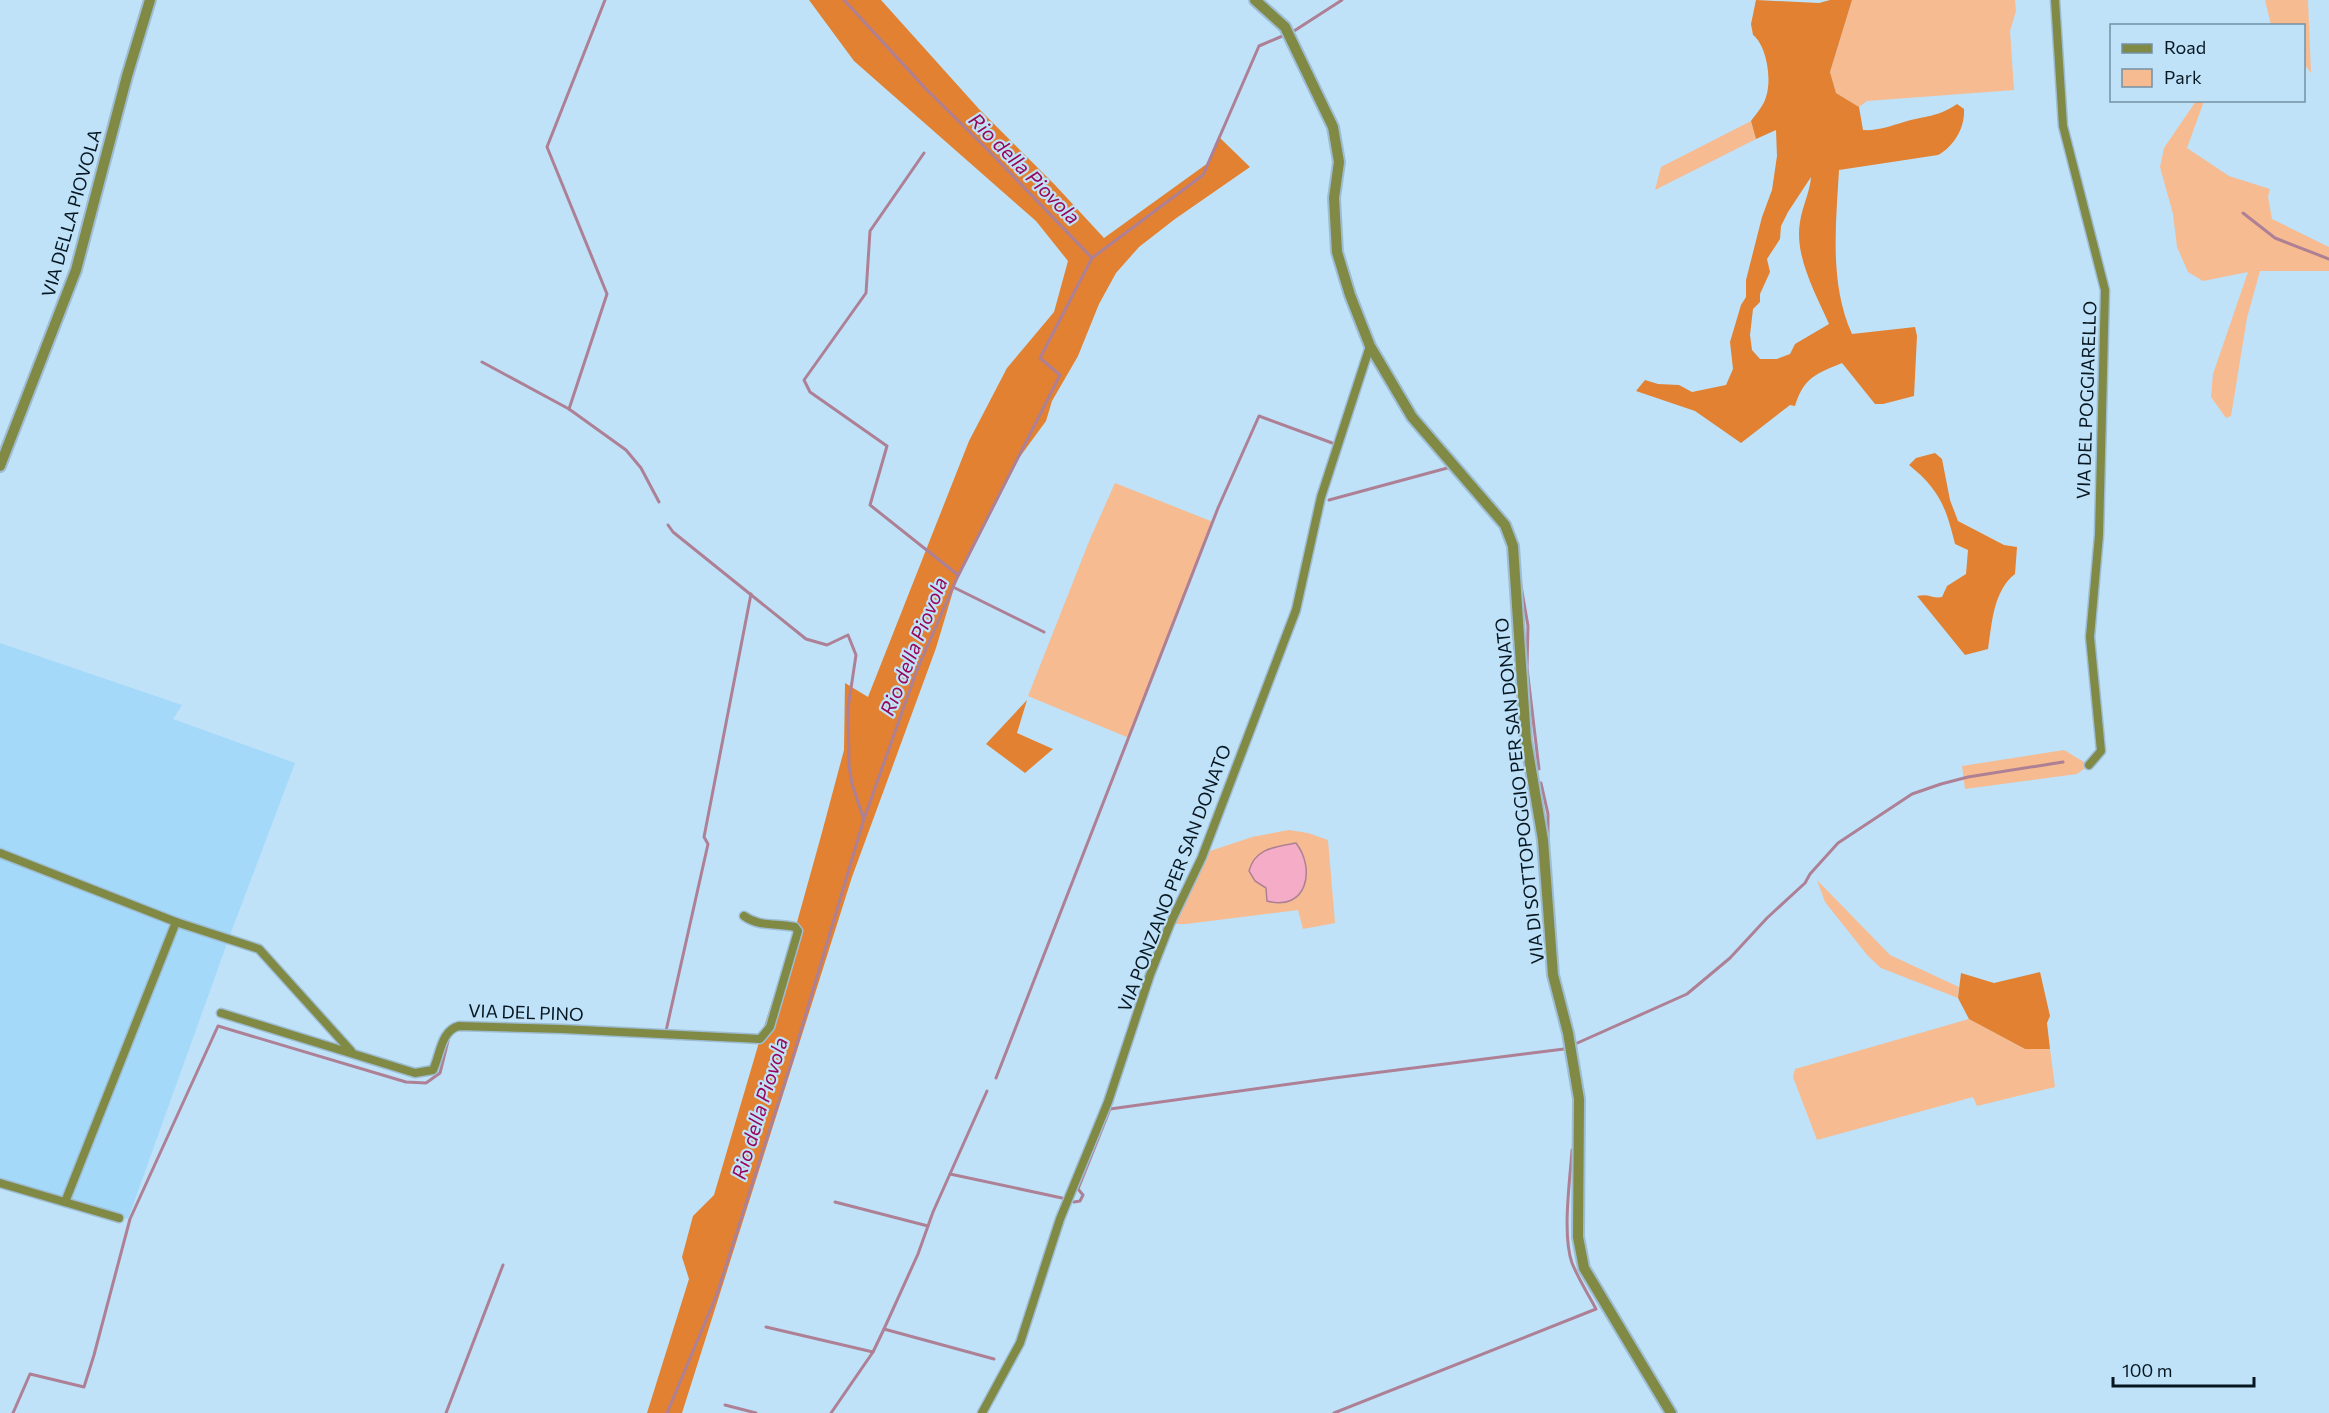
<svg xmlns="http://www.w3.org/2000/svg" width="2329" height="1413" font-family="Commissioner,sans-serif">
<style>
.built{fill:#a4d9f9}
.green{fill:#f6bb91;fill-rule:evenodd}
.forest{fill:#e18131;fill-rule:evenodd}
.water{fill:#f5adc7;stroke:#ae8095;stroke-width:1.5}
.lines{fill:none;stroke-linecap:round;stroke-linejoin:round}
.stream{stroke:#ae8095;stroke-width:3}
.minor-casing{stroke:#9ebdd2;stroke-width:11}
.tertiary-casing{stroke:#9ebdd2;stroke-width:14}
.minor{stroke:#808a45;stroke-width:8}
.tertiary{stroke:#808a45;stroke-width:10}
.labels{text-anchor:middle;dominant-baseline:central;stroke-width:4.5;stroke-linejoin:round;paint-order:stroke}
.street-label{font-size:18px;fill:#071721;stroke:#bfe2f9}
.water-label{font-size:20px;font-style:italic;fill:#980657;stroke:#bfe2f9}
</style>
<rect width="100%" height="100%" fill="#bfe2f9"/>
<polygon class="built" points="0,643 182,705 173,719 295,763 230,935 128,1219 0,1180"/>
<g class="green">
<polygon points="1852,0 2015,0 2016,11 2010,31 2014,90 1867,101 1859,107 1836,93 1830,72"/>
<polygon points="2265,0 2308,0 2311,73 2304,64 2304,26 2271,25"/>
<polygon points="2196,101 2204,101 2187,148 2229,176 2270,189 2268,197 2272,219 2329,247 2329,271 2260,271 2247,318 2231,416 2226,418 2211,397 2213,374 2248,272 2203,281 2188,272 2177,247 2173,214 2160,167 2164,148"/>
<polygon points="1751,121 1756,139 1655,190 1661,167"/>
<polygon points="1115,483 1213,522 1129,738 1028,696 1090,539"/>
<polygon points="2064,750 2089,765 2077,774 1965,789 1962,766"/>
<path d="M 1289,830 L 1308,833 L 1328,840 L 1335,923 L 1303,929 L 1298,910 L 1186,924 L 1170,924 L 1204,853 L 1252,837 ZM 1296,843 L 1266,895 L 1266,888 L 1263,885 L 1270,849 Z"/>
<polygon points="1817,880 1890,955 1959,987 1958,998 1881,968 1868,956 1825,902"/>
<polygon points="1969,1019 2025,1049 2050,1049 2055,1087 1977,1106 1973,1097 1817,1140 1793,1077 1795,1069"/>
</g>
<g class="forest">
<polygon points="809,0 881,0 979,109 1055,185 1104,238 1208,163 1220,138 1250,167 1175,219 1139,247 1116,273 1099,304 1078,356 1052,401 1046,421 1016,462 957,578 936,648 852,877 682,1413 647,1413 689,1279 682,1257 693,1216 714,1195 760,1039 794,933 821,836 844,750 845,683 868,697 969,441 1007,368 1054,312 1068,261 1036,221 854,61"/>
<path d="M 1756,0 L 1819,3 L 1830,0 L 1852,0 L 1830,72 L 1836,93 L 1859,107 L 1863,130 C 1878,131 1890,126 1904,122 C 1927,115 1936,118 1957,104 L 1964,109 C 1965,128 1954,146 1938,155 L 1839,170 C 1836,224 1829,283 1852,334 L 1915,327 L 1917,336 L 1914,396 L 1883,404 L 1875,404 L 1842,363 C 1816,374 1804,377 1795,406 L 1790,405 L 1741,443 L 1695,411 L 1636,391 L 1645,380 L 1658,384 L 1679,385 L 1692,392 L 1726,385 L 1733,369 L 1730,342 L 1741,305 L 1746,297 L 1746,280 L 1762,217 L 1772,190 L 1777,156 L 1776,130 L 1756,139 L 1751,121 C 1756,114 1764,105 1766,97 C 1772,80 1767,46 1753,35 L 1751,24 ZM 1811,177 C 1810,192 1802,207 1800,222 C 1794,256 1816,294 1829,324 L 1795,344 L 1790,354 L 1777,359 L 1760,359 L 1752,350 L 1750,335 L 1753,309 L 1760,302 L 1760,294 L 1770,272 L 1767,259 L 1780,239 L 1781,226 L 1788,212 Z"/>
<path d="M 1935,453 L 1942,459 L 1950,500 L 1958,521 L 2004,545 L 2017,547 L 2015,574 C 1993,591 1992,624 1988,649 L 1965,655 L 1917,596 C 1929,593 1933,599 1942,597 L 1947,586 L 1966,574 L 1968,550 L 1955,544 C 1946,507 1939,489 1909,465 L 1916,458 Z"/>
<polygon points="1027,700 1017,733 1053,749 1025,773 986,744"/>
<polygon points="2040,972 2050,1016 2047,1023 2050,1049 2025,1049 1969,1019 1958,998 1961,973 1994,983"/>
</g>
<path class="water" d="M 1296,843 C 1316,869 1307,912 1267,901 L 1266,888 L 1255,881 L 1249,871 C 1255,848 1275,847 1296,843 Z"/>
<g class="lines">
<g class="stream">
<polyline points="844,0 925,88 990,152 1092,258"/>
<polyline points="924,153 870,231 866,293 804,380 810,392 887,446 870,505 958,575"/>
<polyline points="2243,213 2275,238 2329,259"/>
<polyline points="482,362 569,409 626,450 641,468 659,502"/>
<polyline points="569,409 607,294 547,147 605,0"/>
<polyline points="1329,500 1451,467"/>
<polyline points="668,525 673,532 806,639 827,645 848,635 856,655 848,708 849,765 852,784 863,817"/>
<polyline points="1520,580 1528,626 1527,668 1539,769"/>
<polyline points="953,587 1044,632"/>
<polyline points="1541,783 1548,814 1548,841"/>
<polyline points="666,1031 708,844 704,837 751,594"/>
<polyline points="996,1078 1218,508 1259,416 1335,444 1334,446"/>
<polyline points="950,1174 1062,1198"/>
<polyline points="835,1202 928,1226"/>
<polyline points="1074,1202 1080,1201 1083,1195 1078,1189 1110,1109 1334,1078 1564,1049 1687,994 1730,958 1767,918 1805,883 1810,874 1838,843 1912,794 1941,784 1968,777 2063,762"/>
<polyline points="766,1327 873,1352"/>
<polyline points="884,1329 994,1359"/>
<polyline points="725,1405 756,1413"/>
<polyline points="13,1413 30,1374 84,1387 94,1355 130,1219 218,1026 406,1082 426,1083 440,1073 449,1037"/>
<polyline points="446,1413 503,1265"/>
<polyline points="667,1413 717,1294 793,1057 864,819 917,670 957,578 1060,375 1040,358 1092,258 1203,175 1259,46 1294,31 1342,0"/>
<polyline points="831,1413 873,1352 884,1329 918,1254 933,1212 987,1091"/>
<path d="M 1334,1413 L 1596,1309 C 1588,1294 1578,1278 1572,1263 C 1562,1235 1570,1180 1572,1150"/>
</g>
<g class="minor-casing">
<g id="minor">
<polyline points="2055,0 2063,126 2105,290 2099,535 2090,637 2101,751 2089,765"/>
<polyline points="0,853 176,922 259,949 351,1051"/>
<path d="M 221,1013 L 415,1073 L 433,1070 C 440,1056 441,1030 459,1026 L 562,1029 L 760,1039 L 770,1027 L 798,931 L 795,927 C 777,923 759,927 744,916"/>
<polyline points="0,1183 119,1218"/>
<polyline points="65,1202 176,922"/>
<polyline points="982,1413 1020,1343 1060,1219 1108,1102 1150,975 1170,924 1202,857 1296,610 1321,497 1370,346"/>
</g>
</g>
<g class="tertiary-casing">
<g id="tertiary">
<polyline points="1255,0 1285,27 1333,127 1339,162 1334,198 1337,252 1350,295 1370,346 1412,417 1505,525 1513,546 1526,740 1543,840 1553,975 1568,1033 1579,1099 1578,1237 1584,1268 1671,1413"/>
<polyline points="0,466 76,270 127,76 150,0"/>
</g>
</g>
<use href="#minor" class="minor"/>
<use href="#tertiary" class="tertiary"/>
</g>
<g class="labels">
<g class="street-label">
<text transform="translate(71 213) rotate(-74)">VIA DELLA PIOVOLA</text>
<text transform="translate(2086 400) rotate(-88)">VIA DEL POGGIARELLO</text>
<text transform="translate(1519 791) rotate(-96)">VIA DI SOTTOPOGGIO PER SAN DONATO</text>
<text transform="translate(1174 878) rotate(-69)">VIA PONZANO PER SAN DONATO</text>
<text transform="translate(526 1012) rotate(2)">VIA DEL PINO</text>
</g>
<g class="water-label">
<text transform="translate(1025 168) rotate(45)">Rio della Piovola</text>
<text transform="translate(913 646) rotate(-68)">Rio della Piovola</text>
<text transform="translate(759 1108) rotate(-73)">Rio della Piovola</text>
</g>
</g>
<rect x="2110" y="24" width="195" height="78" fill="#bfe2f9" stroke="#7591a3" stroke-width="1.5"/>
<rect x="2122" y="44" width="30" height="9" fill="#808a45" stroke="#7591a3" stroke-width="1.5"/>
<text x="2164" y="54" font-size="18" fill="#071721">Road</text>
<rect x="2122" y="69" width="30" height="18" fill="#f6bb91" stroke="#7591a3" stroke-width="1.5"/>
<text x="2164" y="84" font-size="18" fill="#071721">Park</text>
<path d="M2113 1377v9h141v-9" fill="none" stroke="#071721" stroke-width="3"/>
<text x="2122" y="1377" font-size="18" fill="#071721" stroke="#bfe2f9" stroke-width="4.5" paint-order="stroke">100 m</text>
</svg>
